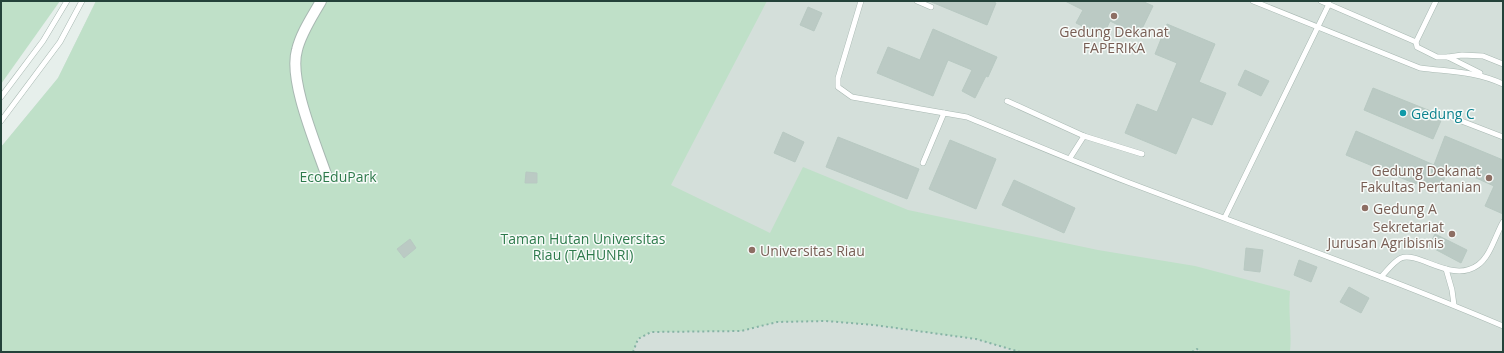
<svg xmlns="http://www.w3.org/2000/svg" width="1504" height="353" font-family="'Open Sans',sans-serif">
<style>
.built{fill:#d4dfda}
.green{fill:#bfe0c8}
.building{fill:#bbcac4;stroke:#b8c9c2}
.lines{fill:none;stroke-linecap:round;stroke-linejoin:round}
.lane-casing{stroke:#a8b8b2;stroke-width:6}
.street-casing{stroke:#a8b8b2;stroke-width:12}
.path{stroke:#86b3a5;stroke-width:2;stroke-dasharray:2 3;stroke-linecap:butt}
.lane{stroke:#fff;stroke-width:5}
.street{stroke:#fff;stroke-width:10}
.education-dot{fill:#8d6e63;stroke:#f7fbf9;stroke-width:1.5}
.culture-dot{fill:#0f9aa8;stroke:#f7fbf9;stroke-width:1.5}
.labels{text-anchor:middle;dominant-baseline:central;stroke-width:3;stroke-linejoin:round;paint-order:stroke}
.education-label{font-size:14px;fill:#785e54;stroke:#f7fbf9;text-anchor:end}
.culture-label{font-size:14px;fill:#0d838f;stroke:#f7fbf9;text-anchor:start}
.park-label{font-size:14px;fill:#2d7a4b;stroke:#f7fbf9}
</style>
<rect width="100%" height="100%" fill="#e6efeb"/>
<polygon class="built" points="96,1 1503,1 1503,352 1,352 1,147 58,78"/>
<g class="green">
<polygon points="1,1 60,1 1,84"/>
<path d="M 96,1 L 767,1 L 671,185 L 770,233 L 803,167 L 908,210 L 1098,250 L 1195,266 L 1290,291 C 1288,312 1292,332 1290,352 L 1201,352 L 1197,349 L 1192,352 L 1020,352 L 976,339 L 874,325 L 826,321 L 777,322 L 741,331 L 651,332 L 638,339 L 633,352 L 1,352 L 1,147 L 58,78 Z"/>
</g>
<g class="building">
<polygon points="929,1 990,1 996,3 987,25"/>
<polygon points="1065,1 1142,1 1153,6 1139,35 1110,21 1103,36 1076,23 1083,10"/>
<polygon points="808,7 822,13 814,31 800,25"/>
<polygon points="1167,24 1215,44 1199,82 1226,93 1212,125 1192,117 1176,154 1125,133 1137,104 1157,112 1177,63 1155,54"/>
<polygon points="933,29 997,57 988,77 986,76 975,98 962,91 972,70 948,60 933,96 877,73 888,47 920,60"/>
<polygon points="1245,70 1269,81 1261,96 1238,85"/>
<polygon points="1373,88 1443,116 1433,139 1364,110"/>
<polygon points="1356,131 1434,165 1445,136 1503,160 1503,214 1485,206 1494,186 1465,173 1449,167 1441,187 1418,179 1416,184 1346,155"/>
<polygon points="783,132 804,142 795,162 774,153"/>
<polygon points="838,137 919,169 907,199 826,167"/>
<polygon points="950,140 996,159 976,209 929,189"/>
<polygon points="526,172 537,173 537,183 525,183"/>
<polygon points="1014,180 1075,208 1064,233 1002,205"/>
<polygon points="1435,234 1467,250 1461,263 1429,246"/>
<polygon points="410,239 416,248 404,258 397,249"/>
<polygon points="1246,248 1263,250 1260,272 1244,270"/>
<polygon points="1299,260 1317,267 1311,282 1294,275"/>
<polygon points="1349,287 1369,298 1361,313 1340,302"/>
</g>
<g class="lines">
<g class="lane-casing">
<g id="lane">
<polyline points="861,1 838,78 838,87 852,97 944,113"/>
<polyline points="917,1 931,7"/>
<path d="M 1253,1 L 1420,68 C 1450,72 1475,71 1503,84"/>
<polyline points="1321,1 1416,42 1417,47 1437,57 1448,57 1462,55 1483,56 1503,64"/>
<polyline points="1416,42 1436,1"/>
<polyline points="1448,57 1480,73"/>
<polyline points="1,97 43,41 67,1"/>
<polyline points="1007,101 1084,136 1142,154"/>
<polyline points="1451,117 1503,137"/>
<polyline points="1,121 60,42 82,1"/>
<polyline points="1070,158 1084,136"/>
<path d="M 923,163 L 944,113 L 967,117 C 1021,139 1075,162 1130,183 C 1254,230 1380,274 1503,326"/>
<polyline points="1225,217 1329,4"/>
<polyline points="1446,269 1452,290 1454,305"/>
<path d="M 1381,277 C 1387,271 1393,262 1401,258 C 1419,251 1452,284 1478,265 C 1490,257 1496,234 1503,222"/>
</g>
</g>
<g class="street-casing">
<path id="street" d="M 321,1 C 312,17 301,33 297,50 C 288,80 317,147 327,177"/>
</g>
<g class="path">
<polyline points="633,352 638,339 651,332 741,331 777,322 826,321 874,325 976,339 1020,352"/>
<polyline points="1192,352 1197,349 1201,352"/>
</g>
<use href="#lane" class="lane"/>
<use href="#street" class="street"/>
</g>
<g class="education-dot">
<circle cx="1114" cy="16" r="4"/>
<circle cx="1489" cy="178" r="4"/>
<circle cx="1365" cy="208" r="4"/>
<circle cx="1452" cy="234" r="4"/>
<circle cx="752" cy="250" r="4"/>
</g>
<circle class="culture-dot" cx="1403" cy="113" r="4"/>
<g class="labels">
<g class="education-label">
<text x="1114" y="31" text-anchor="middle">Gedung Dekanat<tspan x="1114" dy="16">FAPERIKA</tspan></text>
<text x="1481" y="170">Gedung Dekanat<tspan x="1481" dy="16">Fakultas Pertanian</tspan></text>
<text x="1373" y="208" text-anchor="start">Gedung A</text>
<text x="1444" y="226">Sekretariat<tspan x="1444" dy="16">Jurusan Agribisnis</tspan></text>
<text x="760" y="250" text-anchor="start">Universitas Riau</text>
</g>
<g class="culture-label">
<text x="1411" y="113">Gedung C</text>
</g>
<g class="park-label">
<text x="338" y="176">EcoEduPark</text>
<text x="583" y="238">Taman Hutan Universitas<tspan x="583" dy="16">Riau (TAHUNRI)</tspan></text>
</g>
</g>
<rect width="1504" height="353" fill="none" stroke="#24423a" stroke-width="4"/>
</svg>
